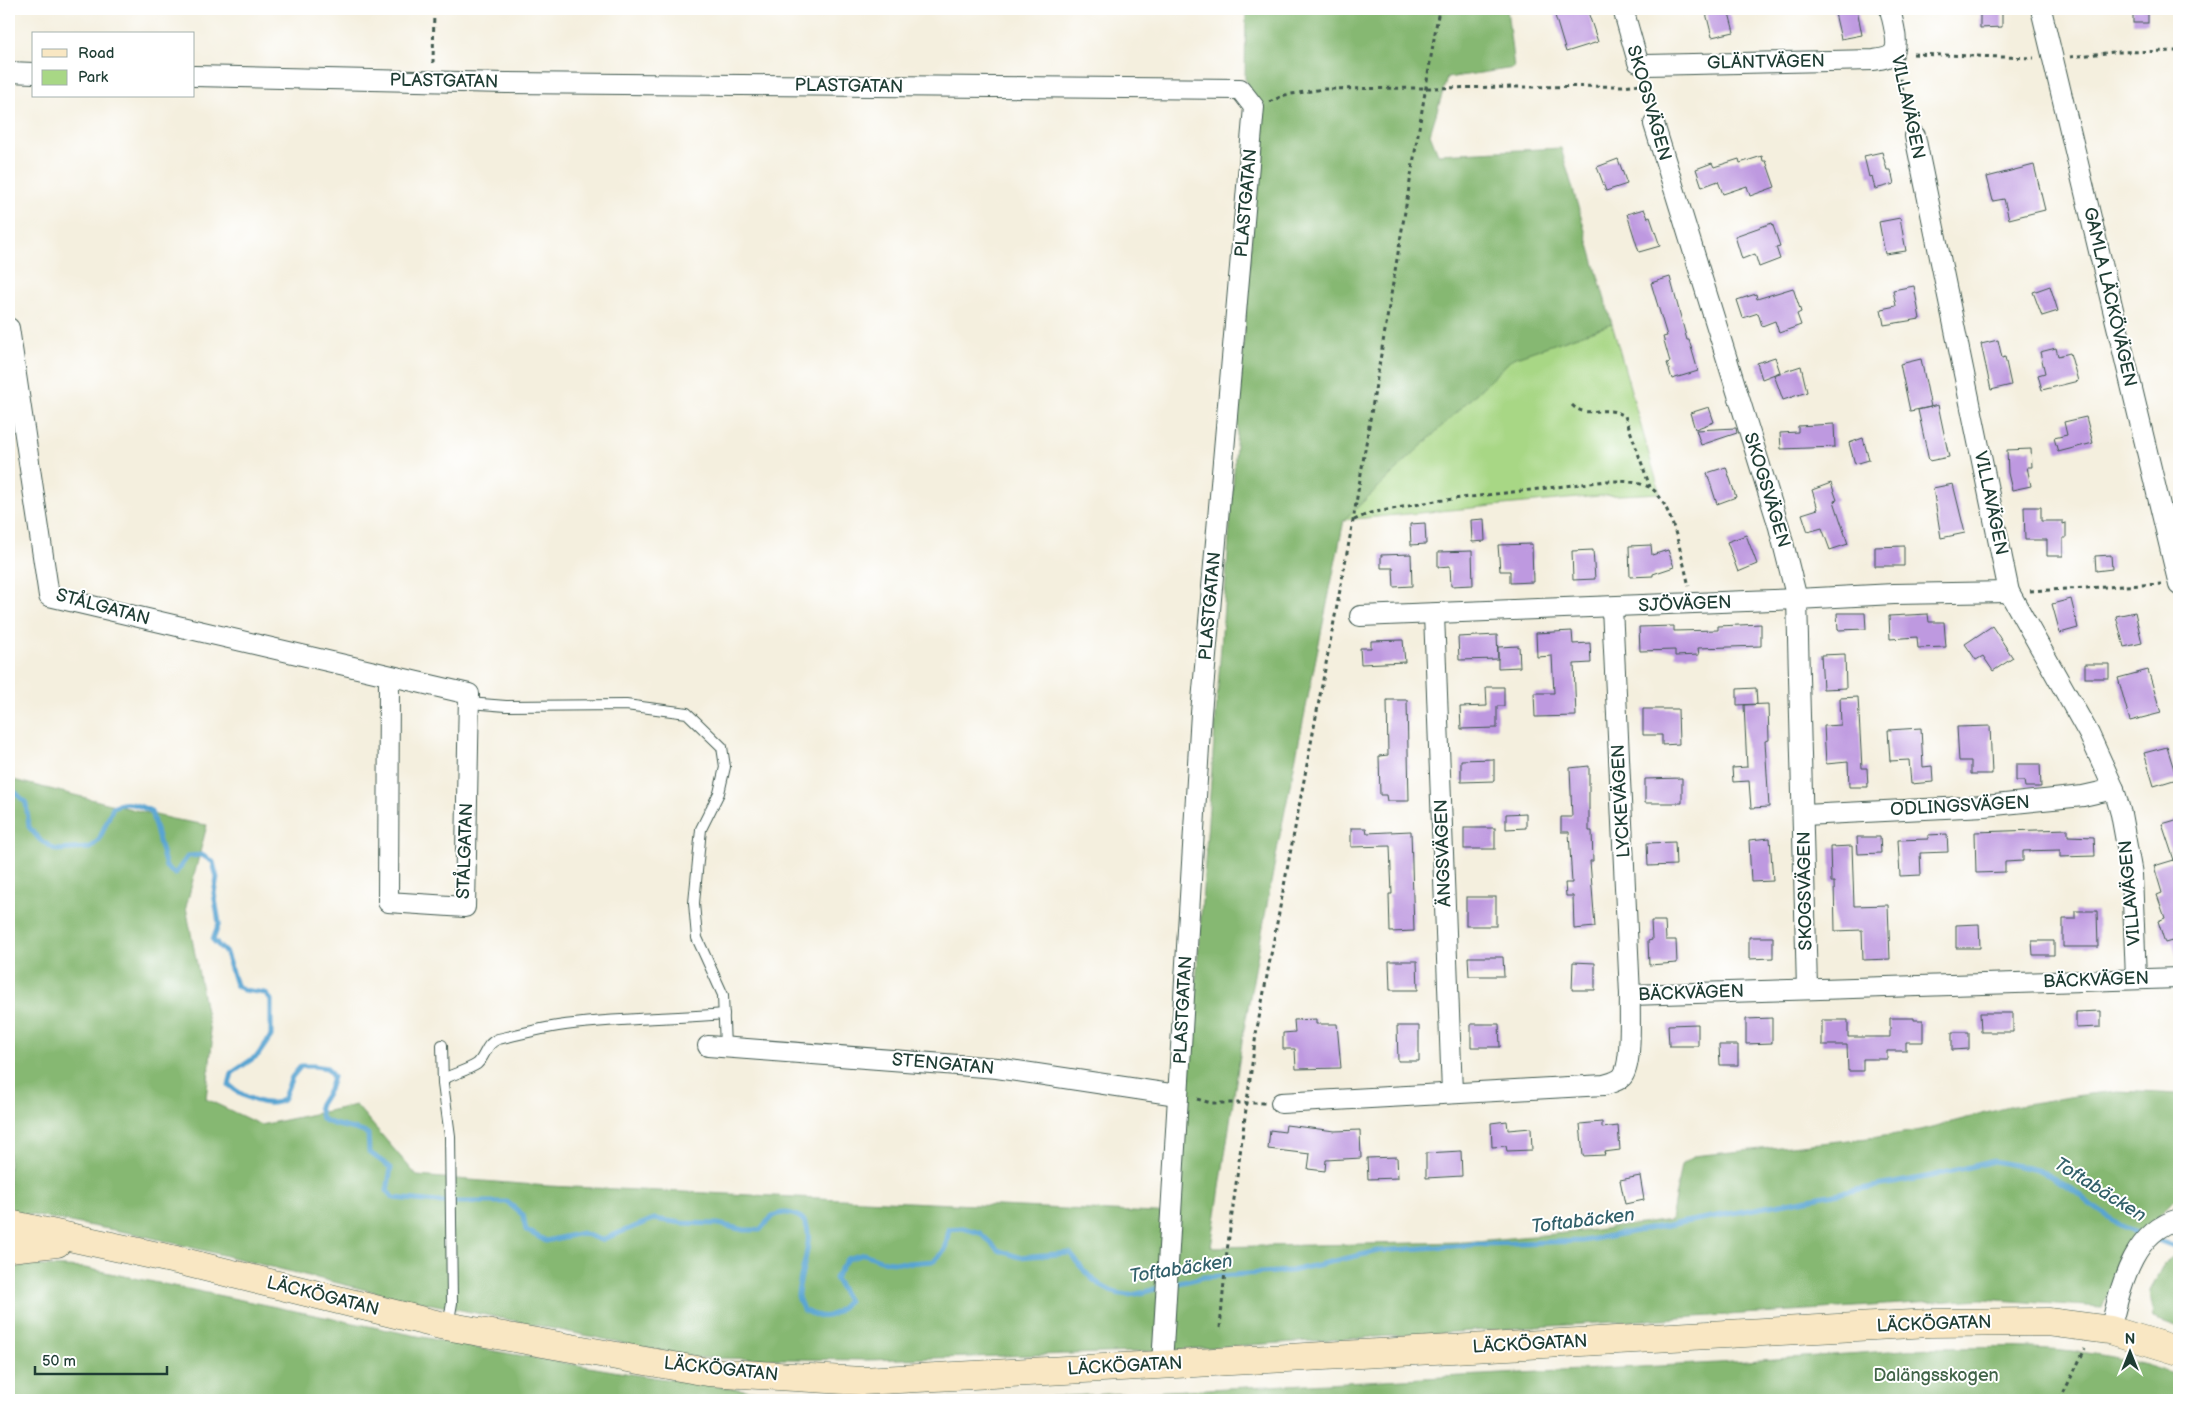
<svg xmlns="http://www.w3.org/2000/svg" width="2188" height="1409" font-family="'Balsamiq Sans',sans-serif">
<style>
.green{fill:#a8d785;stroke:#648a5c}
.forest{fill:#86b872;stroke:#527a53}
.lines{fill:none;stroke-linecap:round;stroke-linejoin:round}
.stream{stroke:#59a4d1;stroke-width:5}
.building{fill:#be99e0}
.lane-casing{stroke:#3f584e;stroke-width:12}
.street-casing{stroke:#3f584e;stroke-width:22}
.secondary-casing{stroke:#3f584e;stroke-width:29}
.path{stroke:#3f584e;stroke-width:3;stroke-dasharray:4 4;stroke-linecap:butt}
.lane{stroke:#fff;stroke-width:10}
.street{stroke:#fff;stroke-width:20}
.secondary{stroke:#f9e7c3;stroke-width:28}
.labels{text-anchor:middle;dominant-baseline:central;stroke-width:4;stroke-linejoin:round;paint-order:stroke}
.street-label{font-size:18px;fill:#1f3d34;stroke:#fff}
.park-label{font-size:18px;fill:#416448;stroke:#fff}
.water-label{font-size:19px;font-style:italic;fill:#33616b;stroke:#fff}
</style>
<rect width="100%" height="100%" fill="#fff"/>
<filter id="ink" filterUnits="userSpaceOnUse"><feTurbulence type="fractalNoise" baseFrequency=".02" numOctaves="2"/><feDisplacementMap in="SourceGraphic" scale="10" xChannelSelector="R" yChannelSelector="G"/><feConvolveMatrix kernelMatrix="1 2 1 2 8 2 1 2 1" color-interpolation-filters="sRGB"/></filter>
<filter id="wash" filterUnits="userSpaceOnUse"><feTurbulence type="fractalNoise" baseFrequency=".0096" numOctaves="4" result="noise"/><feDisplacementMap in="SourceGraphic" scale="20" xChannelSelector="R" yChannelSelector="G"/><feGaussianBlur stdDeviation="1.12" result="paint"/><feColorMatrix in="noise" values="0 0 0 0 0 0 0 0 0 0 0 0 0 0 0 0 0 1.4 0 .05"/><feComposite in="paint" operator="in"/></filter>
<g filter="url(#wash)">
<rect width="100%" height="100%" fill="#f4efde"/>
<polygon class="green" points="1612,324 1660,493 1599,496 1344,520 1513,358"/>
<g class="forest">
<polygon points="1246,9 1507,9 1514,68 1447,78 1430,134 1438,154 1561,148 1612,324 1513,358 1344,520 1278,845 1243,1035 1211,1247 1465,1242 1587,1231 1671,1220 1681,1165 1693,1156 1878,1137 1921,1130 2013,1106 2088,1094 2118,1091 2179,1094 2179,1196 2126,1249 2102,1307 1982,1299 1137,1352 868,1360 697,1358 387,1295 136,1234 9,1211 9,779 172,819 207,825 186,907 212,1043 206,1099 261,1125 356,1105 417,1176 548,1186 1178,1214 1188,1090 1261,109 1245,79"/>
<polygon points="2179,1253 2179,1327 2153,1318 2150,1290 2163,1265"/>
<polygon points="25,1265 85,1268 476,1348 637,1375 774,1394 972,1400 9,1400 9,1269"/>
<path d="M 1932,1348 C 1984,1348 2043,1345 2094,1354 C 2123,1358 2151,1366 2179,1376 L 2179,1400 L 992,1400 L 1718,1363 Z"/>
</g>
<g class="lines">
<g class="stream">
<path d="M 9,791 L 15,792 L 26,803 L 29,827 L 40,840 L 56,850 L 90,848 L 99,840 L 113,807 C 127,800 138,805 151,811 L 166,867 L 175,874 L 188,856 L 202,855 L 213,862 L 217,878 L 214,893 L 219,923 L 213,940 L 226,953 L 236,985 L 243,990 L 265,993 L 271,1000 L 271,1036 L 258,1055 L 232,1073 L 229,1085 C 243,1097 266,1109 283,1100 L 292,1077 L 301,1066 L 314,1066 L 327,1068 L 333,1077 L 329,1090 L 319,1106 L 322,1119 C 337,1128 353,1126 368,1134 L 369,1152 L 391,1168 L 387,1191 L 394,1198 L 438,1202 L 507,1202 L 523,1215 L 526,1230 L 546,1241 L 582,1233 L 601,1240 L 654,1219 L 682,1223 L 718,1224 L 744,1230 L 760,1230 C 769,1219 776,1210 792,1214 C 825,1221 798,1273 798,1295 C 798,1300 802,1305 803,1310 C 825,1321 833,1318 848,1301 L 835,1278 L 847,1259 L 864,1254 L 883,1261 L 907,1263 L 934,1261 L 945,1250 L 949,1229 L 963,1228 L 980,1233 L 998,1250 L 1019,1257 L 1070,1253 C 1084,1272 1102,1294 1128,1295 C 1139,1295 1153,1289 1163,1287"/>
<polyline points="2154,1239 2179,1248"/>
<polyline points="1171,1285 1204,1277 1291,1271 1378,1251 1485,1244 1583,1241 1931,1176 1994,1161 2038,1170 2071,1188 2091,1205 2126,1229 2143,1235"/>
</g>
</g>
<g id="blocks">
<g class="building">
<polygon points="1553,9 1587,9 1598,42 1566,52"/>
<polygon points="1705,9 1728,9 1734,32 1712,37"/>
<polygon points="1834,9 1857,9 1862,35 1841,39"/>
<polygon points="1980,9 2002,9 2002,27 1980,28"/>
<rect x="2133" y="9" width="15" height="14"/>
<polygon points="1882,152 1887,170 1891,170 1894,184 1875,189 1872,176 1869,177 1864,156"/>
<polygon points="1762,156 1763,161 1766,161 1775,187 1750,196 1747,186 1723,194 1718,181 1702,187 1696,169 1712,163 1714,167 1739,159 1740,163"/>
<polygon points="1618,159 1627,184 1606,191 1597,167"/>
<polygon points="2034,165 2045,210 2009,219 2004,199 1993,201 1987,177"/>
<polygon points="1644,209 1648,218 1650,217 1660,246 1639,252 1627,214"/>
<polygon points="1900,218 1906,251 1885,254 1879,222"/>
<polygon points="1772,223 1780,246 1776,247 1780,259 1759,267 1755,254 1742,259 1735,236"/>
<polygon points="1670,277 1687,340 1689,340 1698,371 1672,379 1667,363 1670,362 1663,337 1667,336 1651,283"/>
<polygon points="1914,286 1920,319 1884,325 1881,309 1896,306 1893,290"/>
<polygon points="2050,286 2058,311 2042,316 2033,292"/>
<polygon points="1793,288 1801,312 1797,314 1801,325 1779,333 1775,321 1762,326 1758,313 1743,318 1737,300 1756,294 1757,299"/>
<polygon points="1998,340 2002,358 2005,357 2011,385 1991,390 1981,344"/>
<polygon points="2056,348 2058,356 2070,353 2078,381 2042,390 2038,375 2045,373 2040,352"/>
<polygon points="1775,357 1780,372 1762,379 1757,363"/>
<polygon points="1921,359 1931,407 1910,411 1900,364"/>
<polygon points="1801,366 1807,392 1783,400 1774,375"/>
<polygon points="1938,405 1949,457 1929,461 1918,410"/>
<polygon points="1709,407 1714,422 1695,429 1690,413"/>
<polygon points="2086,417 2093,443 2058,452 2054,438 2067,435 2064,422"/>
<polygon points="1834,424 1835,447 1781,449 1780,433 1798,432 1798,426"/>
<polygon points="1736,428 1737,433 1701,445 1696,430"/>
<polygon points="1863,438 1869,460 1855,464 1849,443"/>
<polygon points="2031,449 2032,467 2027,467 2031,486 2012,490 2008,473 2007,450"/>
<polygon points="1726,467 1736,497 1717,504 1707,473"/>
<polygon points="1831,483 1837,500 1834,501 1848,544 1830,550 1822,528 1808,532 1802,514 1818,509 1812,490"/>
<polygon points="1953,484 1965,533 1941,538 1933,488"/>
<polygon points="2024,507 2041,507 2041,521 2063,521 2063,524 2066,523 2066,538 2063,538 2063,556 2047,556 2047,540 2025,540"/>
<polygon points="1484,519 1485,541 1472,542 1471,520"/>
<polygon points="1425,523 1426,544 1411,545 1410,524"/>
<polygon points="1746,535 1757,564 1738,572 1727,542"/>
<polygon points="1532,544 1533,582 1510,583 1510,571 1500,571 1498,545"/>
<polygon points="1651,545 1652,555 1668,550 1674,567 1653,574 1653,576 1630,577 1629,546"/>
<polygon points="1904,546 1904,566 1875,566 1875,547"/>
<polygon points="1593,550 1595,579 1573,580 1572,551"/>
<polygon points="1472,551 1473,585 1451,586 1450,566 1438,567 1438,552"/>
<polygon points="1411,554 1412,586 1394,587 1393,568 1381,568 1381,555"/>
<polygon points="2111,555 2112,569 2096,571 2095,556"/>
<polygon points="2071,599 2078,628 2060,633 2052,604"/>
<polygon points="2135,612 2142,643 2124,647 2116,616"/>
<polygon points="1837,613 1865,613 1866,629 1838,630"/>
<polygon points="1928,614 1929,622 1944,622 1946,647 1918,648 1917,637 1890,639 1889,616"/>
<polygon points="1761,624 1761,646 1698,648 1699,655 1675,656 1675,650 1640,651 1639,627 1674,626 1674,631 1718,630 1718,626"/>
<polygon points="1992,626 2013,658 1993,671 1983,656 1976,660 1965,644"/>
<polygon points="1572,631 1573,644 1590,643 1591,663 1574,664 1576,716 1535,717 1534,693 1554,693 1552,656 1537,657 1536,633"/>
<polygon points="1497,635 1498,659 1459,660 1458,637"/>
<polygon points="1403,640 1405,662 1361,664 1360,648 1371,648 1371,641"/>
<polygon points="1519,646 1520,667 1498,668 1498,647"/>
<polygon points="1845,654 1846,688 1823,689 1821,655"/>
<rect x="2085" y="664" width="24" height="14"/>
<polygon points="2148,670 2161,713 2130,721 2118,678"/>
<polygon points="1486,687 1504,687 1504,706 1497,706 1497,728 1461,729 1460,707 1487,706"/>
<polygon points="1756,688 1757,704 1737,705 1737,689"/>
<polygon points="1858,697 1862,768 1867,768 1868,787 1849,787 1848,762 1826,764 1824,726 1841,725 1840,698"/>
<polygon points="1387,700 1407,700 1409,801 1387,801 1386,795 1380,795 1379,756 1388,755"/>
<polygon points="1768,704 1769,740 1765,741 1769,807 1751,808 1749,781 1733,782 1732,768 1747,767 1744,705"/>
<polygon points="1643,709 1678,709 1679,744 1662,745 1662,735 1643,735"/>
<polygon points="1990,726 1992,774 1971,774 1971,761 1959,761 1957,727"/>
<polygon points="1921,728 1923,767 1932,766 1933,782 1911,784 1909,760 1890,761 1888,730"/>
<polygon points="2167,747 2177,779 2154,786 2144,753"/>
<polygon points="1494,759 1494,781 1461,782 1461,760"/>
<polygon points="2016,764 2040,764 2041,787 2025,787 2024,781 2016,781"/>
<polygon points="1589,766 1589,831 1592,831 1593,861 1590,861 1595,927 1574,929 1573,896 1566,896 1565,883 1572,883 1569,832 1561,832 1561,817 1572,817 1570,768"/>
<polygon points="1682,778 1682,803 1645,803 1645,779"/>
<polygon points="1526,813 1526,828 1506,829 1506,814"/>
<polygon points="2179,819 2179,879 2176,880 2179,892 2179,954 2176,955 2172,941 2165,943 2158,921 2165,918 2157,895 2162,893 2154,866 2174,860 2162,824"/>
<polygon points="1351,828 1366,828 1367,833 1411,831 1414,931 1390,932 1389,894 1392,894 1390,846 1351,847"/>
<rect x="1464" y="828" width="31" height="21"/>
<polygon points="2068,829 2068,836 2094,837 2095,856 2060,857 2060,850 2023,851 2023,861 2005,862 2005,872 1976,873 1975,832"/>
<polygon points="1947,834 1948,852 1920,853 1921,875 1900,876 1898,840 1928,839 1928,835"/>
<polygon points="1857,837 1880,837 1881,853 1858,854"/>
<polygon points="1770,838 1773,881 1751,882 1749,840"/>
<polygon points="1675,842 1676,865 1648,866 1647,843"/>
<polygon points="1852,846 1854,906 1888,905 1890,959 1863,960 1862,930 1835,931 1834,882 1831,882 1830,847"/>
<rect x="1466" y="897" width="30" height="29"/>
<polygon points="2075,911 2097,911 2098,947 2063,947 2063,919 2075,919"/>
<polygon points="1651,921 1665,921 1666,940 1676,940 1677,963 1649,965 1648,941 1652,940"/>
<polygon points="1979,924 1980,948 1956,948 1956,925"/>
<polygon points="1749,937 1773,937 1773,958 1749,959"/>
<polygon points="2032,941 2054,941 2054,955 2033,955"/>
<polygon points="1468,957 1503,957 1504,976 1469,976"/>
<polygon points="1389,961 1417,961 1418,990 1390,990"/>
<polygon points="1573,962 1595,963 1595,990 1572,990"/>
<polygon points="2101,1011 2101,1027 2076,1028 2076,1012"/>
<polygon points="1980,1013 2013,1013 2013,1032 1981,1032"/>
<polygon points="1772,1018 1772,1043 1746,1044 1746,1019"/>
<polygon points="1890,1018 1914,1018 1914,1020 1923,1020 1923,1042 1906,1042 1906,1051 1887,1051 1887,1059 1863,1059 1863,1071 1848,1071 1847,1045 1822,1045 1822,1020 1848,1020 1848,1037 1890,1037"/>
<polygon points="1316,1019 1316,1024 1337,1024 1341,1068 1296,1069 1295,1049 1283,1049 1283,1033 1295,1032 1294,1020"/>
<polygon points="1471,1024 1499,1024 1500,1047 1471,1047"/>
<polygon points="1698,1024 1698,1046 1669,1046 1668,1025"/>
<polygon points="1397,1026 1419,1026 1419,1061 1398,1061"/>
<polygon points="1952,1032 1969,1032 1969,1049 1952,1050"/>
<polygon points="1719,1045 1738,1045 1738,1065 1720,1065"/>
<polygon points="1507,1121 1508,1130 1531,1128 1532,1150 1507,1151 1506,1146 1492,1147 1491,1123"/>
<polygon points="1602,1122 1602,1128 1618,1126 1620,1150 1604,1152 1605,1155 1583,1156 1580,1124"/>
<polygon points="1286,1125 1335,1131 1360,1130 1361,1158 1326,1160 1325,1171 1308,1169 1310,1154 1268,1149 1270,1130 1285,1132"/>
<polygon points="1461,1151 1462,1176 1426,1178 1426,1153"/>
<polygon points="1397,1157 1398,1178 1368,1179 1367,1158"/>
<polygon points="1640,1176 1644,1200 1625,1204 1620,1180"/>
</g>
</g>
</g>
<g filter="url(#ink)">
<use href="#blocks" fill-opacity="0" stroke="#3f584e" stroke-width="1"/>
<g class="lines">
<g class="lane-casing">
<g id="lane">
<polyline points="469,703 506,706 626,705 687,713 722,747 725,767 719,793 701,829 694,903 697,938 723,995 725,1048"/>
<polyline points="442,1045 443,1084 450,1136 452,1303 448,1326"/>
<path d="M 443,1079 C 453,1074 468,1070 477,1064 C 486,1056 485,1044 498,1039 C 517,1035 538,1029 558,1026 C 613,1018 669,1019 724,1014"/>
</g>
</g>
<g class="street-casing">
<g id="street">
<path d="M 1623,9 L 1638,62 L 1646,65 L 1874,60 C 1880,59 1889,58 1893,53 C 1900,45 1892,19 1890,9"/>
<polyline points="2041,9 2179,585"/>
<polyline points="9,72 34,73"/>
<polyline points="194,76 506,83 1240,89 1254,107 1201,713 1162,1364"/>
<polyline points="1654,124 1779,527 1797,599 1807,989"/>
<polyline points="1915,136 2009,592 2089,734 2114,789 2121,814 2132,874 2136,979"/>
<polyline points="9,328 49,596 469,694 465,907 388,902 389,676"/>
<polyline points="1612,607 1630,995"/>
<polyline points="1434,614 1452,1092"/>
<polyline points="1360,616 1797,599 1894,594 2009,592"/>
<polyline points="1804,815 1985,806 2083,796 2114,789"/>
<polyline points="708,1046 997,1068 1177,1095"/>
<path d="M 1281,1103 L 1604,1085 C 1610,1083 1617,1082 1622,1077 C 1633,1064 1629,1014 1630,995 L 2179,978"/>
<path d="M 2110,1330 C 2121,1288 2131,1232 2179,1219"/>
</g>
</g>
<g class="secondary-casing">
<g id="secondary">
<polyline points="9,1224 176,1260 440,1325 708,1372 862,1381 1930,1323 2048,1322 2110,1330 2179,1351"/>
<polyline points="9,1248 57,1243"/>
</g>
</g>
<g class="path">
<polyline points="1913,54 2034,58"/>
<polyline points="2070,57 2114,52 2179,51"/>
<polyline points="433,63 434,9"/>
<polyline points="1898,71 1910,119"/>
<polyline points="1643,82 1649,107"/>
<polyline points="1269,102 1285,95 1324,89 1622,86 1641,84"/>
<path d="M 1572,405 C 1584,417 1596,409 1610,411 C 1615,411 1621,414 1625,416 L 1650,487"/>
<path d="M 1354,520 L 1370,513 L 1436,501 L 1607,481 C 1621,481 1636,481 1649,487 C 1671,497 1683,563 1689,586"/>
<polyline points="2030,591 2161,584"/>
<polyline points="1197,1099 1211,1103 1265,1103"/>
<polyline points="1220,1328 1226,1259 1256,1034 1353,521 1439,9"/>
<polyline points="2060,1400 2085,1349"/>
</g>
<use href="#lane" class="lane"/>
<use href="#street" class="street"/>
<use href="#secondary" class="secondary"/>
</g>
</g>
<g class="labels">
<g class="street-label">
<text transform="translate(1766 62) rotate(-1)">GLÄNTVÄGEN</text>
<text transform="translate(444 81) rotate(1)">PLASTGATAN</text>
<text transform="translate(849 86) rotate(1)">PLASTGATAN</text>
<text transform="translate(1649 103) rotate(74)">SKOGSVÄGEN</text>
<text transform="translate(1908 107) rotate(78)">VILLAVÄGEN</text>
<text transform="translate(1246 203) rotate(-85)">PLASTGATAN</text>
<text transform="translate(2110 297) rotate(77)">GAMLA LÄCKÖVÄGEN</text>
<text transform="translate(1767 490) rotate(73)">SKOGSVÄGEN</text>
<text transform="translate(1991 503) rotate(78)">VILLAVÄGEN</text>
<text transform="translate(1685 604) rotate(-2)">SJÖVÄGEN</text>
<text transform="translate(1210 606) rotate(-85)">PLASTGATAN</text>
<text transform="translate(103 607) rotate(15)">STÅLGATAN</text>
<text transform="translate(1621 801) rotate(-93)">LYCKEVÄGEN</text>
<text transform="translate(1960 806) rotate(-3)">ODLINGSVÄGEN</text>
<text transform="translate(465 851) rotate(-88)">STÅLGATAN</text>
<text transform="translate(1443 853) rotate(-92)">ÄNGSVÄGEN</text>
<text transform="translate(1805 891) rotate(-91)">SKOGSVÄGEN</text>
<text transform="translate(2130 893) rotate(-95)">VILLAVÄGEN</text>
<text transform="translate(2096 980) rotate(-2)">BÄCKVÄGEN</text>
<text transform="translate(1691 993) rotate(-2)">BÄCKVÄGEN</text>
<text transform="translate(1183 1010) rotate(-87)">PLASTGATAN</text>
<text transform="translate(943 1064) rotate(5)">STENGATAN</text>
<text transform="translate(323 1296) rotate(14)">LÄCKÖGATAN</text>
<text transform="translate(1934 1324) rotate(-2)">LÄCKÖGATAN</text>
<text transform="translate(1530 1344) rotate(-3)">LÄCKÖGATAN</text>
<text transform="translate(1125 1366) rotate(-3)">LÄCKÖGATAN</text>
<text transform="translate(721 1369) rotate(6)">LÄCKÖGATAN</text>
</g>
<g class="park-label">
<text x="1936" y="1375">Dalängsskogen</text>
</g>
<g class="water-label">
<text transform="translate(2100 1190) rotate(32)">Toftabäcken</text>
<text transform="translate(1583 1221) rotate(-7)">Toftabäcken</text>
<text transform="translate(1181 1269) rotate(-9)">Toftabäcken</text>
</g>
</g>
<rect width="2188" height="1409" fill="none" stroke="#fff" stroke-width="30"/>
<rect x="32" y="32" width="162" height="65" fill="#ffffff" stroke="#a5b1ae"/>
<rect x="42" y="49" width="25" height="8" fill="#f9e7c3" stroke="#a5b1ae"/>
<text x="78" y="58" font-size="15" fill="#1f3d34">Road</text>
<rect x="42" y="70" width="25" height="15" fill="#a8d785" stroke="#a5b1ae"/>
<text x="78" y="82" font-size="15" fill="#1f3d34">Park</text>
<g transform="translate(2130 1352)" stroke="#ffffff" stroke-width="4" paint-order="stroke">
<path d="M0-4L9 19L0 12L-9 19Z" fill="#1f3d34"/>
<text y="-8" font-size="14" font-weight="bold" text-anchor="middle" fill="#1f3d34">N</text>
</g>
<path d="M35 1366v8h132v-8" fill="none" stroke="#1f3d34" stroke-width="2.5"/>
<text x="42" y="1366" font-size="15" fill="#1f3d34" stroke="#ffffff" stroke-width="4" paint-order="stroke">50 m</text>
</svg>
